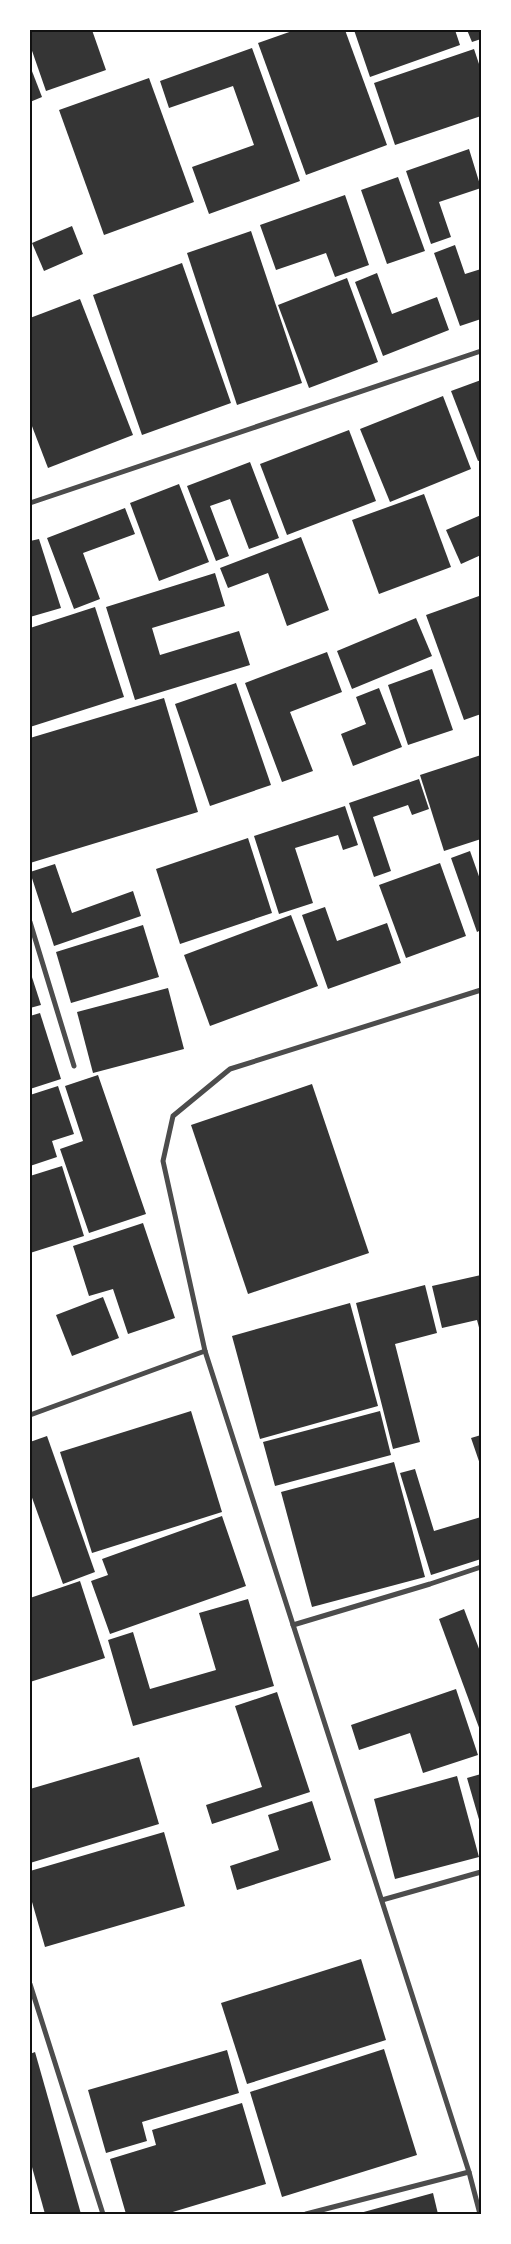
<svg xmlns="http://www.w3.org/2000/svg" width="511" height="2244" font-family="Quicksand,sans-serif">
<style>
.building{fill:#353535}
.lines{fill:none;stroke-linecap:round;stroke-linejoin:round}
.minor{stroke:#4c4c4c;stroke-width:5}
.neatline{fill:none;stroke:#111;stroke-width:2}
</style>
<rect width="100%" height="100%" fill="#fff"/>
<g class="building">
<polygon points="30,30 92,30 106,70 46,91 30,45"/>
<polygon points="295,30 345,30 387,145 306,175 258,43"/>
<polygon points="354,30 455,30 460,45 370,77"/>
<polygon points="467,30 481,30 481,39 472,42"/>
<polygon points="252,48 300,181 209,214 192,167 254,145 233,86 169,108 160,81"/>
<polygon points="474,49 481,70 481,116 395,145 374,83"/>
<polygon points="30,66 42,97 30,102"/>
<polygon points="149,78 194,202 104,235 59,110"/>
<polygon points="469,149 481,188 439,202 451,237 431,244 406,171"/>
<polygon points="398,177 425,251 387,264 361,190"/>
<polygon points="345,195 369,265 335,277 326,253 276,270 260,225"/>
<polygon points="72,226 83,254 44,271 32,243"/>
<polygon points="251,231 302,383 237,405 187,253"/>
<polygon points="455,245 465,274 481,269 481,319 460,326 434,253"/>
<polygon points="182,263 231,403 142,435 93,295"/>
<polygon points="377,273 392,314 437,297 449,330 383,356 355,282"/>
<polygon points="347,278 378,362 309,388 278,305"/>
<polygon points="80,299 133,435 48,468 30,421 30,318"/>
<polygon points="481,380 481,460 478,461 451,391"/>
<polygon points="443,396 471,469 390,502 360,429"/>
<polygon points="349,430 376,501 287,535 260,464"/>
<polygon points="250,462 279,538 249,549 230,499 210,506 229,556 216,561 187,486"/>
<polygon points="179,484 209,562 159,581 130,503"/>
<polygon points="424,494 451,567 379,594 352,520"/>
<polygon points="125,508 135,534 83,553 100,599 74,609 47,538"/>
<polygon points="481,515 481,555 461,564 446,530"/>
<polygon points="301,537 329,610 287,626 268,573 228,588 220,568"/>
<polygon points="39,539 61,608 30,617 30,541"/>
<polygon points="215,573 225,606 152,628 160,655 239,631 250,665 135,700 106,607"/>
<polygon points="479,596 481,601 481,714 464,720 426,615"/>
<polygon points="95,607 124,697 30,727 30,628"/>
<polygon points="416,618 432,656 352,689 337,651"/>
<polygon points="327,652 342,692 290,712 313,771 282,782 245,683"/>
<polygon points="432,669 453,730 408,745 388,685"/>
<polygon points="236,683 271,785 210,806 175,704"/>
<polygon points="379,688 402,747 353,766 341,734 366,724 356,697"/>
<polygon points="164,698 198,812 30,863 30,738"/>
<polygon points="481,755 481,839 444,851 420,775"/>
<polygon points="419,779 429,809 412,815 408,805 373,817 391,871 374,877 349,803"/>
<polygon points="345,806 358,845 343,850 338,835 295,848 313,903 279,914 254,836"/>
<polygon points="248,838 272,913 180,944 156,869"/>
<polygon points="470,851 481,882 481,930 477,932 451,858"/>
<polygon points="440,863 466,936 406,958 379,885"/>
<polygon points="55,864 72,913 133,891 141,916 54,946 30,872"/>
<polygon points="325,907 337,941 387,923 401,963 328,989 302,915"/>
<polygon points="291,915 318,986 210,1026 184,955"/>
<polygon points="143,925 159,977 71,1003 56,952"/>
<polygon points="30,971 41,1005 30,1008"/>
<polygon points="168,988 184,1049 93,1073 77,1012"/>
<polygon points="40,1013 61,1079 30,1089 30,1016"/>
<polygon points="98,1075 146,1214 89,1233 60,1149 83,1141 65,1086"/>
<polygon points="312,1084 369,1253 248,1294 191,1125"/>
<polygon points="58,1086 74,1134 52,1141 57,1157 30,1166 30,1095"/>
<polygon points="62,1166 84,1236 30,1253 30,1176"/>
<polygon points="143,1223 175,1318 128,1334 113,1289 89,1296 73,1246"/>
<polygon points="481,1275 481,1335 477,1320 442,1328 432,1286"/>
<polygon points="425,1285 437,1333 395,1344 420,1442 393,1449 356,1303"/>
<polygon points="103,1297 119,1338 72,1356 56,1315"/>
<polygon points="350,1303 378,1406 260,1439 232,1336"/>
<polygon points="191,1411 222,1512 92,1553 60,1452"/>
<polygon points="380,1411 391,1455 275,1486 263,1442"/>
<polygon points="481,1435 481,1467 471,1438"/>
<polygon points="47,1436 95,1572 63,1584 30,1492 30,1442"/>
<polygon points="394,1462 425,1577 312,1607 281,1492"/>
<polygon points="415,1469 434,1531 481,1517 481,1559 431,1575 400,1473"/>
<polygon points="222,1516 246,1586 110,1634 91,1581 108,1575 102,1559"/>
<polygon points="80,1581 105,1658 30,1682 30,1598"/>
<polygon points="248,1599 274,1686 133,1726 108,1640 133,1632 150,1689 216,1670 199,1613"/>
<polygon points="464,1609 481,1654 481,1733 439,1619"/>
<polygon points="456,1689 478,1755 423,1773 410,1733 359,1750 351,1725"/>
<polygon points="277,1692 310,1792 212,1824 206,1805 262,1787 235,1706"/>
<polygon points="139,1757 159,1824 30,1863 30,1789"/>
<polygon points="481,1774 481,1823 480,1823 467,1778"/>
<polygon points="457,1776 479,1857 395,1879 374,1799"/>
<polygon points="312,1801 331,1860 237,1890 230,1866 279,1850 268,1815"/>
<polygon points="164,1832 185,1906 45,1947 30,1895 30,1871"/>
<polygon points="361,1959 386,2040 247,2084 221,2003"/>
<polygon points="384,2049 417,2155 282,2197 250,2092"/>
<polygon points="227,2050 239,2093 142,2122 147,2141 106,2153 88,2090"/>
<polygon points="35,2052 81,2214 45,2214 30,2160 30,2054"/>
<polygon points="242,2103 266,2184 166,2214 126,2214 110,2159 156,2145 152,2130"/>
<polygon points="433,2193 438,2214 360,2214 360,2213"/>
</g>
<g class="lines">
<g class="minor">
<polyline points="30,503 481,351"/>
<polyline points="30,922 74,1066"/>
<polyline points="30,1415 205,1351"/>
<polyline points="293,1625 430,1584 481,1567"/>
<polyline points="382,1900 481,1872"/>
<polyline points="30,1984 103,2214"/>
<polyline points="306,2214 469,2172"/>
<polyline points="480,2214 469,2172 205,1351 163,1161 173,1116 230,1069 481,990"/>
</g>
</g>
<rect width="511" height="2244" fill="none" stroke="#ffffff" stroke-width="62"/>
<rect x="31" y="31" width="449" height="2182" class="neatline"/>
</svg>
